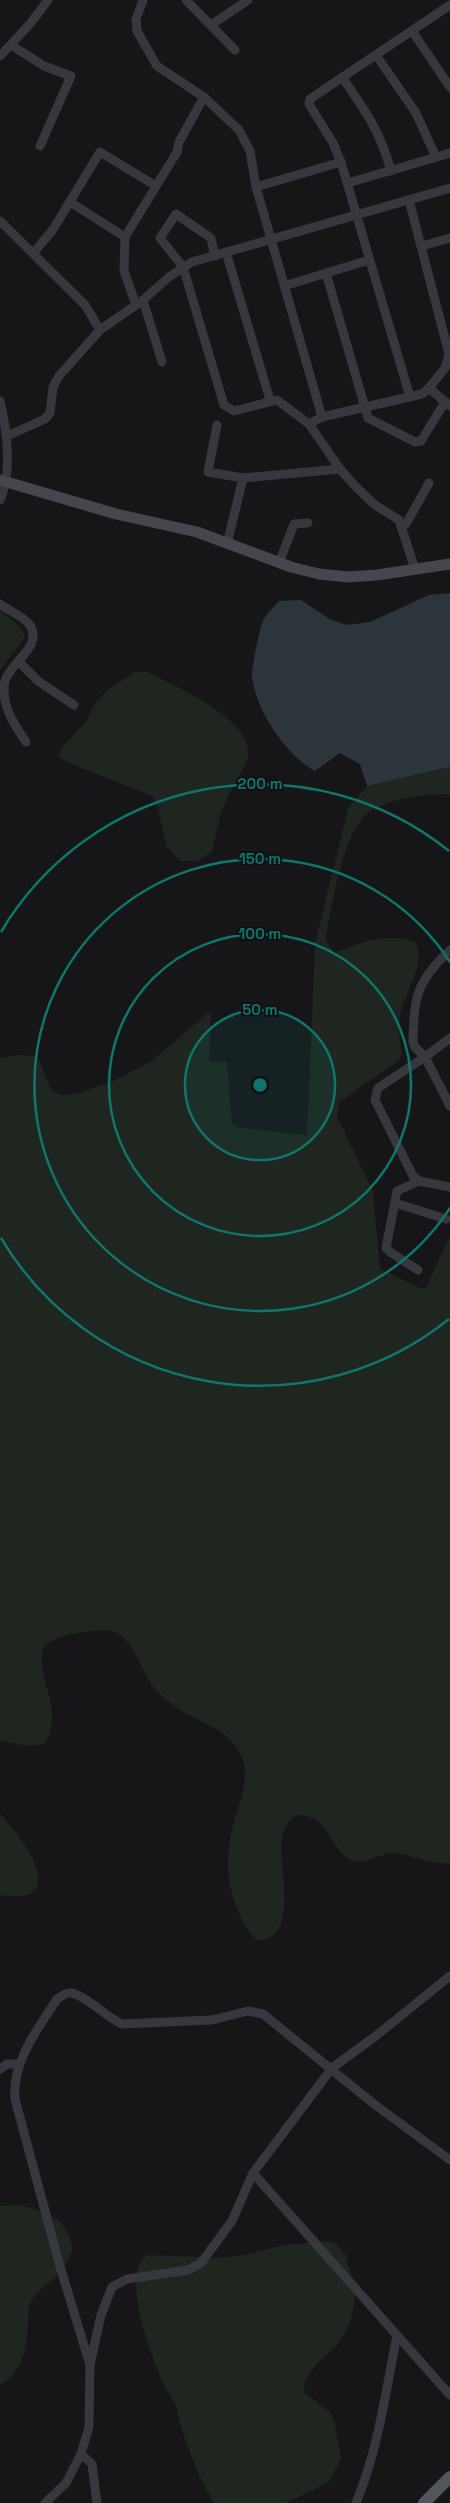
<svg xmlns="http://www.w3.org/2000/svg" width="450" height="2503" font-family="'Space Grotesk',sans-serif">
<style>
.green{fill:#1e261f}
.water{fill:#2c353c}
.lines{fill:none;stroke-linecap:round;stroke-linejoin:round}
.street{stroke:#37383d;stroke-width:9}
.secondary{stroke:#45474d;stroke-width:11}
.primary{stroke:#53555c;stroke-width:12}
.ring{fill:none;stroke:#0f766e;stroke-width:2.5}
.centre{fill:#0f766e;stroke:#111113;stroke-width:2.5}
.ring-label{font-size:15px;text-anchor:middle;font-weight:bold;fill:#0f766e;stroke:#111113;stroke-width:4;stroke-linejoin:round;paint-order:stroke}
</style>
<rect width="100%" height="100%" fill="#161618"/>
<g class="green">
<polygon points="0,611 17,624 25,634 22,641 0,670"/>
<path d="M 135,672 L 147,672 C 174,686 252,718 248,755 C 246,769 233,784 228,797 C 219,814 216,833 212,852 L 197,861 L 181,861 L 167,848 L 158,809 L 152,796 L 69,763 L 61,758 L 59,754 L 62,747 L 86,722 L 94,705 L 107,690 Z"/>
<path d="M 450,767 L 450,794 C 423,795 391,797 368,813 C 344,829 330,912 326,940 L 334,953 C 359,943 389,932 415,942 C 429,964 399,998 399,1024 C 398,1034 401,1045 402,1055 L 398,1061 L 339,1102 L 337,1117 L 373,1191 L 380,1269 L 422,1289 L 426,1287 L 450,1236 L 450,1863 C 426,1865 412,1854 393,1853 C 379,1853 365,1866 351,1860 C 328,1849 332,1815 296,1815 C 289,1821 284,1827 282,1837 C 278,1860 295,1920 272,1936 C 269,1938 262,1939 258,1941 C 231,1915 223,1869 231,1834 C 240,1793 262,1766 222,1732 C 198,1719 170,1709 153,1686 C 140,1669 136,1645 117,1633 C 104,1626 47,1635 43,1650 C 35,1677 65,1709 45,1744 L 28,1746 L 0,1741 L 0,1058 L 19,1055 L 35,1056 L 40,1062 L 51,1090 L 62,1095 L 76,1094 L 113,1081 L 150,1062 L 208,1013 L 211,1014 L 209,1062 L 227,1062 L 232,1123 L 240,1128 L 307,1135 L 315,943 L 348,809 L 367,786 Z"/>
<path d="M 0,1814 C 24,1839 73,1906 0,1895 Z"/>
<path d="M 18,2205 C 48,2212 66,2216 73,2250 C 69,2259 63,2269 56,2277 C 45,2287 35,2291 29,2306 C 27,2334 29,2370 0,2385 L 0,2206 Z"/>
<path d="M 324,2241 L 334,2242 L 346,2255 L 356,2293 L 350,2324 L 339,2343 L 314,2367 L 304,2384 L 305,2393 L 330,2412 L 335,2425 L 341,2458 L 329,2482 L 286,2503 L 214,2503 C 200,2480 186,2445 179,2419 C 177,2414 178,2408 175,2404 C 173,2398 168,2393 165,2388 C 154,2363 118,2274 147,2255 L 221,2258 L 244,2255 L 284,2245 Z"/>
</g>
<path class="water" d="M 450,593 L 450,767 L 367,786 L 360,764 L 340,753 L 315,771 C 286,756 254,708 252,675 C 252,666 260,625 264,619 C 268,612 274,607 279,601 L 301,600 L 331,620 L 348,625 L 370,622 L 429,595 Z"/>
<g class="lines">
<g class="street">
<polyline points="143,0 136,19 137,31 157,66 204,97 239,130 250,151 256,187 322,417"/>
<polyline points="186,0 235,50"/>
<polyline points="211,25 248,0"/>
<polyline points="412,31 450,87"/>
<polyline points="11,45 44,66 71,76 40,146"/>
<polyline points="376,55 416,113 436,157"/>
<polyline points="0,56 30,24 48,0"/>
<path d="M 342,77 C 365,111 380,130 391,171"/>
<polyline points="348,183 450,153"/>
<polyline points="256,187 341,162"/>
<polyline points="409,200 449,354 445,368 429,388"/>
<polyline points="70,202 125,237"/>
<polyline points="0,221 85,305 100,330"/>
<polyline points="422,246 450,238"/>
<polyline points="34,252 52,231 100,152 156,186"/>
<polyline points="226,252 270,400"/>
<polyline points="215,256 211,238 176,214 160,238 183,267 224,405 234,411 277,400 309,424 340,469 355,486 375,505 399,520 415,569"/>
<polyline points="326,273 368,418 415,442 421,441 445,402"/>
<polyline points="284,286 369,260"/>
<polyline points="143,300 162,362"/>
<polyline points="136,305 124,271 125,237 177,152 179,142 204,97"/>
<polyline points="410,397 341,162 333,143 309,104 310,99 450,5"/>
<path d="M 0,401 C 7,431 13,470 0,500"/>
<polyline points="309,424 322,417 422,394 429,388 450,406"/>
<polyline points="217,425 208,472 243,478 340,469"/>
<polyline points="7,436 45,419 50,413 53,387 59,376 100,330 143,300 169,277 192,262 450,188"/>
<polyline points="401,526 406,524 429,483"/>
<polyline points="227,544 243,478"/>
<polyline points="279,563 294,524 308,523"/>
<path d="M 0,604 C 8,610 23,616 29,624 C 45,645 10,663 5,681 C 0,704 14,724 26,742"/>
<polyline points="18,661 38,681 74,705"/>
<polyline points="450,1038 425,1057 450,1106"/>
<path d="M 419,1181 L 413,1176 L 375,1100 L 378,1088 L 425,1057 L 415,1047 L 413,1042 C 414,997 416,982 450,950"/>
<polyline points="395,1203 446,1219"/>
<polyline points="418,1270 390,1252 386,1248 397,1191 419,1181 450,1187"/>
<polyline points="0,2069 7,2064 19,2064"/>
<polyline points="253,2173 450,2395"/>
<path d="M 90,2365 L 59,2263 L 15,2099 C 12,2061 38,2029 57,1999 C 63,1995 68,1991 75,1994 C 92,2000 104,2016 122,2024 L 212,2020 L 248,2011 L 263,2014 L 374,2104 L 450,2160"/>
<polyline points="81,2454 92,2464 97,2503"/>
<polyline points="45,2503 66,2483 81,2454 89,2427 90,2365 101,2315 112,2287 127,2279 188,2270 201,2263 232,2221 253,2173 332,2068 377,2035 450,1976"/>
<path d="M 356,2503 C 378,2450 386,2391 397,2335"/>
</g>
<polyline class="secondary" points="0,480 116,514 197,532 291,567 319,574 348,577 377,575 450,564"/>
<polyline class="primary" points="424,2503 450,2477"/>
</g>
<circle cx="260" cy="1085" r="75" fill="#0f766e" fill-opacity=".12"/>
<g class="ring">
<circle cx="260" cy="1085" r="75"/>
<circle cx="260" cy="1085" r="151"/>
<path d="M450 1208A226 226 0 1 1 450 962"/>
<path d="M449 1319A301 301 0 0 1 1 1238M1 932A301 301 0 0 1 449 851"/>
</g>
<circle cx="260" cy="1085" r="8" class="centre"/>
<g class="ring-label">
<text x="260" y="789">200 m</text>
<text x="260" y="864">150 m</text>
<text x="260" y="939">100 m</text>
<text x="260" y="1015">50 m</text>
</g>
</svg>
